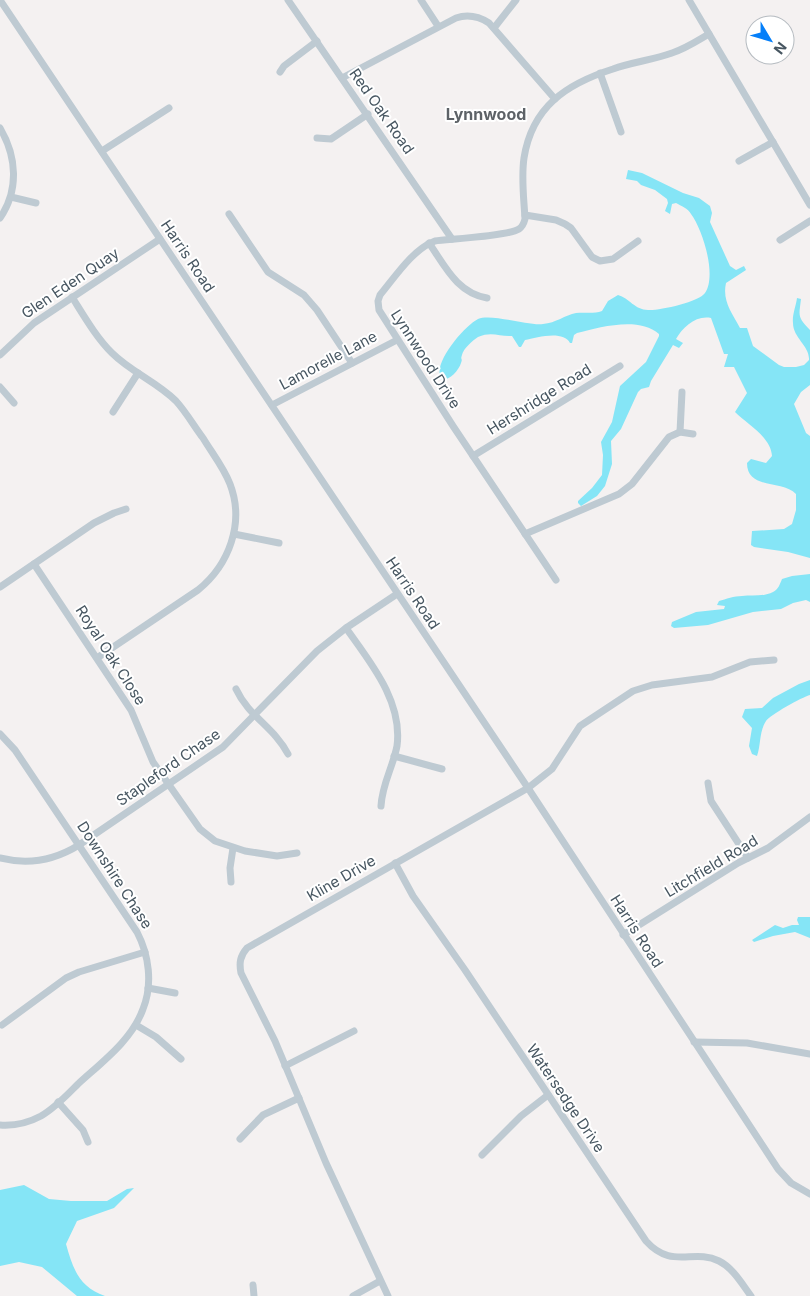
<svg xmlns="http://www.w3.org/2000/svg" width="810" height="1296" font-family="Inter,sans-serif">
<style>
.water{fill:#85e5f6}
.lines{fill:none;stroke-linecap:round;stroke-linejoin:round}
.street{stroke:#becad2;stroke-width:7}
.labels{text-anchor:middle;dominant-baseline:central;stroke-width:4;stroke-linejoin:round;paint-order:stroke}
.street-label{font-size:15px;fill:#475661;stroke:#fff}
.neighbourhood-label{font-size:16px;font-weight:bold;fill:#5d6267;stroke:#fff}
</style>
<rect width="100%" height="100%" fill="#f4f1f1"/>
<g class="water">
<path d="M 628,170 L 642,173 L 683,193 L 699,198 L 710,206 L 712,213 L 710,222 L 730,266 L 736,270 L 744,266 L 746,270 L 726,283 C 722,301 732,313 740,328 L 747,328 L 753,346 L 779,365 L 784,367 L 796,367 L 804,365 L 809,360 C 810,346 793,338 793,323 C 792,315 796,306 797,298 L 801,299 C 799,316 797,317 810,330 L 810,385 L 801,392 L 794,404 L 806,433 L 810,436 L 810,558 L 788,552 L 754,547 L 751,545 L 752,531 L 784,529 L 792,524 L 796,510 L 796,494 C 783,480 747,490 747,463 L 751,459 L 766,463 L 772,456 C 771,437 747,424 735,412 L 747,393 L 734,367 L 724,367 L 728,354 L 724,354 L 711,318 C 696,315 683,327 676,339 L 683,343 L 679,348 L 673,345 L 651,381 L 649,387 L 641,389 L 638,392 L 621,429 L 611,441 L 612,464 L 605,486 L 597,496 L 581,506 L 578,503 L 578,501 L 592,488 L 602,475 L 603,455 L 601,442 L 612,422 L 620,386 L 646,362 L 659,336 L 659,334 C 639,316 600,327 577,333 L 574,335 L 572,343 L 570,343 C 564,330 537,337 525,340 L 521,347 L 519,347 L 512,336 C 500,337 492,331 478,337 C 473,340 463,349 462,355 C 460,361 463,357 461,363 C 459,370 450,380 442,380 C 430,366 464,326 478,319 C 491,313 528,326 543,324 C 556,323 565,315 576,313 C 585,312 594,314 602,311 L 608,301 L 618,295 C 629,298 635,310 648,310 C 658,311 699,302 705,293 C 717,276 703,230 691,214 C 688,208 681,206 676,203 L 672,204 L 670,214 L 665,211 L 668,203 L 667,199 L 655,190 L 641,185 L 637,181 L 626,179 Z"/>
<path d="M 810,574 L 810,602 L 806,600 L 793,603 L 781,609 L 753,612 L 708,625 L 674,628 L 671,626 L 672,622 L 696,612 L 724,609 L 725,606 L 717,605 L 719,601 C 726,599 734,596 742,596 C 752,595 763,597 773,592 C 778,590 780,584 782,579 L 792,576 Z"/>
<path d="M 810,680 L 810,695 C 802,697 770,715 766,721 C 759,732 761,745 757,756 L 752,754 L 749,746 L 752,728 L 742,717 L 745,709 L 762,708 L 773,698 L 799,684 Z"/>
<polygon points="798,917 810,917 810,938 795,932 773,936 754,942 752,940 775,925 783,928 792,925 799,925 797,920"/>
<path d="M 24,1185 L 49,1199 L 71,1201 L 107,1201 L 127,1189 L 134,1188 L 114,1208 L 77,1221 L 66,1244 C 73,1269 79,1287 105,1296 L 77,1296 L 42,1267 L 19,1262 L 0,1266 L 0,1190 Z"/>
</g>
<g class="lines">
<g class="street">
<polyline points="0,0 528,788 778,1169 791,1183 810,1194"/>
<polyline points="288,0 452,239"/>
<polyline points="421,0 438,26"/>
<polyline points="689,0 810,205"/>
<polyline points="494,28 516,0"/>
<polyline points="280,72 284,66 317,41"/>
<polyline points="600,73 621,132"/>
<path d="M 342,78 L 456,18 C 468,14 478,16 489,23 L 555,99"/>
<path d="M 0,128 C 17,157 19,190 0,218"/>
<polyline points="317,138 331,139 368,114"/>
<polyline points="102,151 169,108"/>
<polyline points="739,161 773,142"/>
<polyline points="11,197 36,203"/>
<polyline points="229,214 268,272 304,295 317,310 352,363"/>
<polyline points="525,215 556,220 565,224 571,228 592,257 600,261 613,259 638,241"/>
<polyline points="780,240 810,221"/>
<path d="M 429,243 C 445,266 457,293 487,298"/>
<path d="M 72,297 C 84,316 96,337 112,353 C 131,372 157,382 176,401 C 186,412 194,426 203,438 C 212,453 224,468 230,484 C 245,523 229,565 198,590 L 97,658"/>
<polyline points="0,355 34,323 160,239"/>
<polyline points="0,387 14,403"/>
<polyline points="272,405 397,340"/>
<polyline points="113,412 138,373"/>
<polyline points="680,432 682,392"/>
<polyline points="473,456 620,366"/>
<polyline points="234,534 279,543"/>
<polyline points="525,534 619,494 632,484 669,437 680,432 693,434"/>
<polyline points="34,564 131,710 153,762 200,829 215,841 245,851 277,856 297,853"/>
<path d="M 556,580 L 453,426 L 379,310 L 378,301 L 380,295 C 395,277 413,249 435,241 C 451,239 508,236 519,229 C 522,227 524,223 525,219 C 524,199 521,178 524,158 C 532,107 566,84 613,69 C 632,62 653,60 672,53 C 685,49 697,41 709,34"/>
<polyline points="0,587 94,523 114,513 126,509"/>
<path d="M 346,628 C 370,662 403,701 397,746 C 393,767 382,784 381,806"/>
<path d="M 236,689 C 249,717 274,727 288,754"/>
<path d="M 0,734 L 15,750 L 137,932 C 149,955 153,984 143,1009 C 132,1040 102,1062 78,1084 C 67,1095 55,1108 41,1116 C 28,1123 14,1126 0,1125"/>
<polyline points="394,756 442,769"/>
<polyline points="708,783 711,801 748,858"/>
<path d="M 0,858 C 28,865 55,860 79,845 L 223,747 L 317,651 L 346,628 L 397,594"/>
<path d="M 395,863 L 413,896 L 465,970 L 646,1241 C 672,1270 693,1248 719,1261 C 733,1268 742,1284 751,1296"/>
<polyline points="231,882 230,868 233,848"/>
<polyline points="623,935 738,863 768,848 810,817"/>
<polyline points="148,988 175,993"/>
<polyline points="2,1025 66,978 79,972 145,952"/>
<polyline points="136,1025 156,1037 181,1059"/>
<polyline points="694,1042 747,1043 810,1054"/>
<polyline points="285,1066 354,1031"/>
<polyline points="58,1102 83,1130 88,1142"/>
<polyline points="240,1139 263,1115 299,1098"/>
<polyline points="482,1155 521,1116 548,1095"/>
<polyline points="253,1285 254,1296"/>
<polyline points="353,1296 380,1281"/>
<path d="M 388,1296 L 326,1163 L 275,1041 L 241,973 C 239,963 240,956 247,948 L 528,788 L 552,769 L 580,726 L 633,691 L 652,685 L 712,677 L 750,662 L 774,660"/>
</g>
</g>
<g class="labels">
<g class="street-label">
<text transform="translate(382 111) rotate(55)">Red Oak Road</text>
<text transform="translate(188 256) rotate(56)">Harris Road</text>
<text transform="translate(70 283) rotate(-34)">Glen Eden Quay</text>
<text transform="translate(426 359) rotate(57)">Lynnwood Drive</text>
<text transform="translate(328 360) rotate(-28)">Lamorelle Lane</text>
<text transform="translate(539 399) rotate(-32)">Hershridge Road</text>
<text transform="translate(413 593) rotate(56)">Harris Road</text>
<text transform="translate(111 655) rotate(57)">Royal Oak Close</text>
<text transform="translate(168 767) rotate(-35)">Stapleford Chase</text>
<text transform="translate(711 866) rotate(-31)">Litchfield Road</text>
<text transform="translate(115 875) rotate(57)">Downshire Chase</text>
<text transform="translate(341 878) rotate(-30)">Kline Drive</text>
<text transform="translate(637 931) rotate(57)">Harris Road</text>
<text transform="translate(566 1098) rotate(56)">Watersedge Drive</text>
</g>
<g class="neighbourhood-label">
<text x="486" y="114">Lynnwood</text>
</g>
</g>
<g transform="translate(770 40) rotate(128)"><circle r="24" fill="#ffffff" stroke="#b5bbc0"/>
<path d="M0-4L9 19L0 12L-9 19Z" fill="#057ff9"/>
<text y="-8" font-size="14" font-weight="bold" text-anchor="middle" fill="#475661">N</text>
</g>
</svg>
